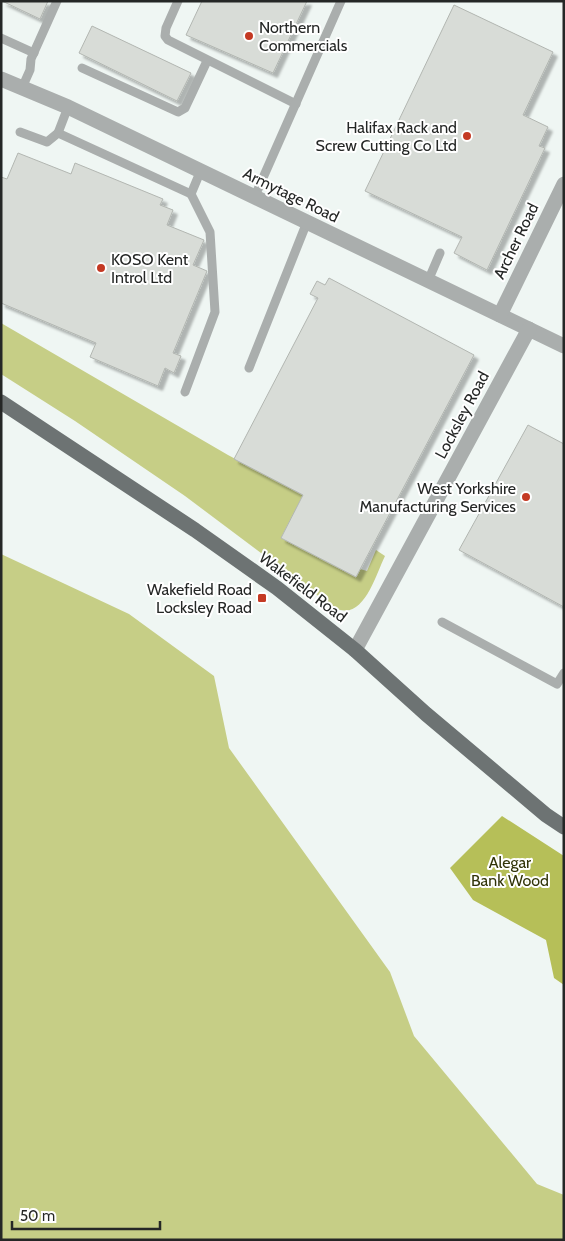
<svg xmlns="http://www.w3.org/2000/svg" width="565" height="1241" font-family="Cabin,sans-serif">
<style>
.green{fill:#c6ce86}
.forest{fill:#b6bf58}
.building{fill:#d8dcd7;stroke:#b2b6b1;filter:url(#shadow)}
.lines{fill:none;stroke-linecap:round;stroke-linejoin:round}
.lane{stroke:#aaaead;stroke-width:9}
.street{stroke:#aaaead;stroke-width:15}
.primary{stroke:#6d7373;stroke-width:15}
.poi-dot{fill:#c43923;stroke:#fff;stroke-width:2}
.labels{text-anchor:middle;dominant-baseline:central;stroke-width:4;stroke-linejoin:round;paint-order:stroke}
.poi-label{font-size:16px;fill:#252726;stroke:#fff;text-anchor:end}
.street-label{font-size:16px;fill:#252726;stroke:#fff}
.park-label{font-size:16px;fill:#313408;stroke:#fff}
</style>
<defs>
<filter id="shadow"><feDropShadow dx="4.5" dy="4.5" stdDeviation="1" flood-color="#0004"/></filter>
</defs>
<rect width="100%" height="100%" fill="#eff6f3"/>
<g class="green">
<path d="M 1,323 L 228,455 L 303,495 L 281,538 L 356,577 L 360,569 L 367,571 L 376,550 L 385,556 C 375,576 363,624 333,607 L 185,496 L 75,421 L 1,374 Z"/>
<polygon points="1,554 129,614 214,676 229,748 390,972 414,1036 537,1184 564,1195 564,1240 1,1240"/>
</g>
<polygon class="forest" points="502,816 564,856 564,985 554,978 546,940 473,900 450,868"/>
<g class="building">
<polygon points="2,1 48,1 40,19"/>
<polygon points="202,1 307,1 273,73 186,35"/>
<polygon points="454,5 553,52 523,115 548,127 539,146 545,148 487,270 454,253 462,237 365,191"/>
<polygon points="92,26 191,73 177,101 79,53"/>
<polygon points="18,153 71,174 75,163 163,199 160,205 173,210 167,225 204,240 193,265 207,271 173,353 181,356 174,373 165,368 158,386 90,357 96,343 1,303 1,177 7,179"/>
<polygon points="329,278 474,355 356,577 281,538 303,495 234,459 318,298 310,294 317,281 325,285"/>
<polygon points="528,425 564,444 564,607 459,550"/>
</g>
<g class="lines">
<g class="lane">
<polyline points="178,1 166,28 165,36 168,40 296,104"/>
<polyline points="1,38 34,53"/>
<polyline points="82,68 178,112 185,108 207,61"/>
<polyline points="22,88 30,70 31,59 57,1"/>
<polyline points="20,132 47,142 58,133 191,194"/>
<polyline points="58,133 68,107"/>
<polyline points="255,196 341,1"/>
<polyline points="428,281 440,253"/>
<polyline points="249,368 307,222"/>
<polyline points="185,392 215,312 210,232 191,194 201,170"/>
<polyline points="442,622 557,684 564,673"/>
</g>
<g class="street">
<polyline points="1,79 68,107 564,346"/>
<polyline points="500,315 564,184"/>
<polyline points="355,650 529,329"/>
</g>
<polyline class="primary" points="1,402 195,530 277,588 355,650 426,714 546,815 564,827"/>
</g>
<g class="poi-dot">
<circle cx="249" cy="36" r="5"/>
<circle cx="467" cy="136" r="5"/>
<circle cx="101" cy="268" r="5"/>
<circle cx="526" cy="497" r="5"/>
<rect x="257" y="593" width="10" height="10" rx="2.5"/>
</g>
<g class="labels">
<g class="poi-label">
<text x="259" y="27" text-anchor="start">Northern<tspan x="259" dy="18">Commercials</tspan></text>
<text x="457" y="127">Halifax Rack and<tspan x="457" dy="18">Screw Cutting Co Ltd</tspan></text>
<text x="111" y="259" text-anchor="start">KOSO Kent<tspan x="111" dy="18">Introl Ltd</tspan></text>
<text x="516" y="488">West Yorkshire<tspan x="516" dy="18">Manufacturing Services</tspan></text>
<text x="252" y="589">Wakefield Road<tspan x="252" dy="18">Locksley Road</tspan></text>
</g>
<g class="street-label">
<text transform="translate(291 195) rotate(26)">Armytage Road</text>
<text transform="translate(516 241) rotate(-64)">Archer Road</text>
<text transform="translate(462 415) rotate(-62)">Locksley Road</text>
<text transform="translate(303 587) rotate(37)">Wakefield Road</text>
</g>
<g class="park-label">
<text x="510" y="862">Alegar<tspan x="510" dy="18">Bank Wood</tspan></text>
</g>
</g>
<rect width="565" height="1241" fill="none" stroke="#252726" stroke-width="5"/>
<path d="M12 1221v8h148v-8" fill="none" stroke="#252726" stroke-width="2.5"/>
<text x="20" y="1221" font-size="15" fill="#252726" stroke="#ffffff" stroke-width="4" paint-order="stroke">50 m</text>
</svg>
